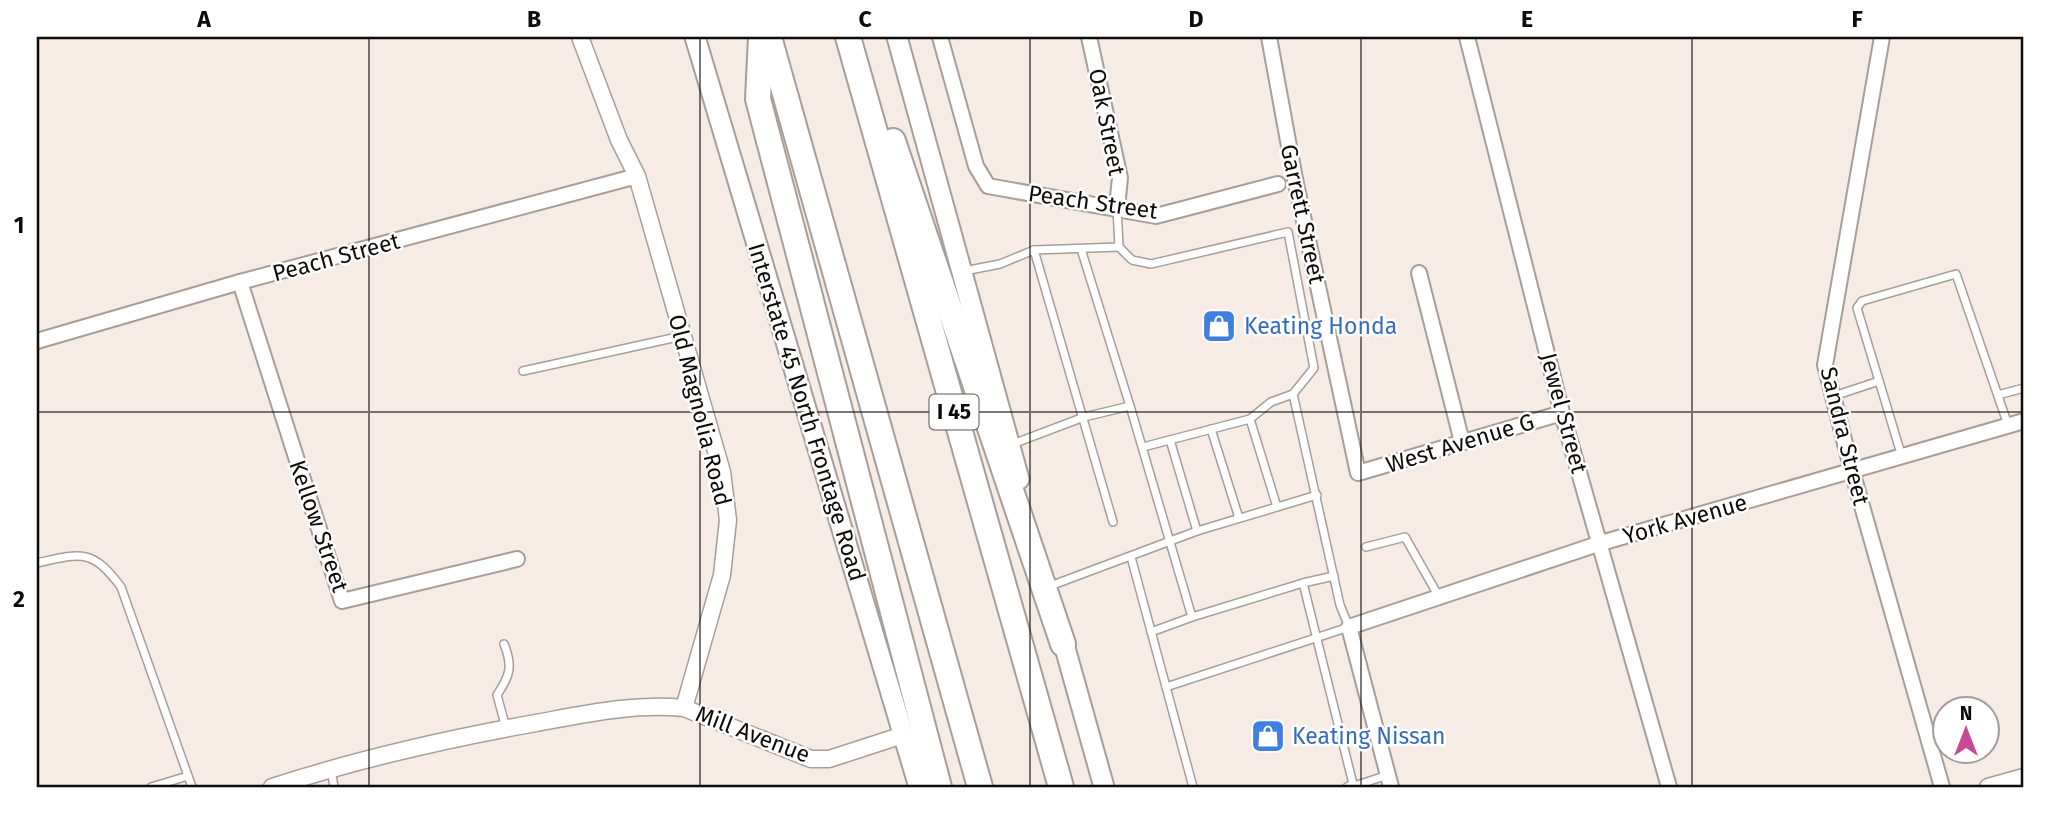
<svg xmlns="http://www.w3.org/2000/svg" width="2061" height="824" font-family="'Fira Sans',sans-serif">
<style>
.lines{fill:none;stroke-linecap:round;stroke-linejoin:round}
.service-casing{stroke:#a79e97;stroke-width:10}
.minor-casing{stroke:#a79e97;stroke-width:18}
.tertiary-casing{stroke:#a79e97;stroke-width:19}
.secondary-casing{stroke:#a79e97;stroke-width:23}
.motorway-casing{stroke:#a79e97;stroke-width:28}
.service{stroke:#fff;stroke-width:7}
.minor{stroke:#fff;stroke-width:14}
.tertiary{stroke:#fff;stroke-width:16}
.secondary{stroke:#fff;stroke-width:19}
.motorway{stroke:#fff;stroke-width:24}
.grid{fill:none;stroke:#0e0b09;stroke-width:2;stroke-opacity:0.55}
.labels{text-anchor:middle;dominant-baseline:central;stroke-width:5;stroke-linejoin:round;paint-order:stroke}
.shield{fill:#fff;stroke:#565453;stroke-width:2}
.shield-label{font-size:21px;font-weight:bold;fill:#0e0b09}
.street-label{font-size:23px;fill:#0e0b09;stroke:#fff}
.shop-label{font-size:23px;fill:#366cbe;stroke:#fff;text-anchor:start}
.neatline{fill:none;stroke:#0e0b09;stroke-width:2.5}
.grid-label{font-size:23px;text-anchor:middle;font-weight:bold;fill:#0e0b09}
</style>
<rect width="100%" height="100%" fill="#f6ece5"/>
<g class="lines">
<g class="service-casing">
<g id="service">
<polyline points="1117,207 1119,247 1132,260 1151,264 1288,232 1314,368 1293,394 1340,605 1349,627 1166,687"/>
<polyline points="1034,250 1119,247"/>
<polyline points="964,271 1000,264 1034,250 1113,522"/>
<polyline points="523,371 682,336"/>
<polyline points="1998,395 2024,388"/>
<polyline points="1834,396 1879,381"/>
<polyline points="1130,406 1192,617 1303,583"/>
<polyline points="1250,419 1277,507"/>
<polyline points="1211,429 1239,518"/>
<polyline points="1170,440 1197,531"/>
<polyline points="1010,445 1084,417 1130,406 1081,249"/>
<polyline points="1143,447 1250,419 1271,402 1293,394"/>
<polyline points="1902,457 1857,308 1862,301 1956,274 2008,425"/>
<polyline points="1366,547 1405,537 1439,597"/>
<polyline points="1131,557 1193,787"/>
<path d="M 37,563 C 81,553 92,548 121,587 L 192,787"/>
<polyline points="1334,576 1303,583 1353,784 1347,787"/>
<polyline points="1050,586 1197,531 1317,495"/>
<polyline points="1151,632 1192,617"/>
<path d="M 504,644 C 513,666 510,676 497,695 L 506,728"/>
<polyline points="331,769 334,787"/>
<polyline points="1354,786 1388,775"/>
<polyline points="151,787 188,776"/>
</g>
</g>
<g class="minor-casing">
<g id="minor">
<polyline points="940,37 976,166 988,186 1156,216 1278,184"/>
<polyline points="1089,37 1120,178 1117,207"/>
<polyline points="1269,37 1295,179 1358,473 1562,413"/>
<polyline points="1467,37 1562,413 1669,787"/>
<polyline points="1882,37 1825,365 1852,471 1942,787"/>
<polyline points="1419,273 1462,442"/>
<polyline points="240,282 342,601 517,559"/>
<polyline points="37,341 240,282 637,176"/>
<polyline points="1391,787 1349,627 1601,543 2024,421"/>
</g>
</g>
<g class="tertiary-casing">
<g id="tertiary">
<polyline points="684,708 811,759 829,759 903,735"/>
<path d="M 272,787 C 359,759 446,739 536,723 C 585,714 634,703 684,708 L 722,575 L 728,520 L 722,472 L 637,176 L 619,140 L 580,37"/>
<polyline points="1988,787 2024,777"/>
</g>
</g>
<g class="secondary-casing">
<g id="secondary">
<polyline points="695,37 919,787"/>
<polyline points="897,37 1019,479"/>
<polyline points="1060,630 1104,787"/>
</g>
</g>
<g class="motorway-casing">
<g id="motorway">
<polyline points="761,37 758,99 939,787"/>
<polyline points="769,37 980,787"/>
<polyline points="848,37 1061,787"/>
<polyline points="893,141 1063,644"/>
</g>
</g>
<use href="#service" class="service"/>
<use href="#minor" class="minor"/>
<use href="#tertiary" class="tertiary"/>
<use href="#secondary" class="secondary"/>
<use href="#motorway" class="motorway"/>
</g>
<path class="grid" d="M 369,37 L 369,787M 700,37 L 700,787M 1030,37 L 1030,787M 1361,37 L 1361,787M 1692,37 L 1692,787M 37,412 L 2024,412"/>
<defs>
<g id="shop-square" transform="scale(1.75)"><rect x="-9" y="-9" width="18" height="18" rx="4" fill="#3f7fe0" stroke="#fff"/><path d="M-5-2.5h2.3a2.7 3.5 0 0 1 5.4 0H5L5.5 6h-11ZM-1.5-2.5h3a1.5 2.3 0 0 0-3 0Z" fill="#fff"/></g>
</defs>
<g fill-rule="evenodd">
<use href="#shop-square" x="1219" y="326"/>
<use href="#shop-square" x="1268" y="736"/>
</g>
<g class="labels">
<rect class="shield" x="929.5" y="394.5" width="49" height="35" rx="5"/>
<g class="shield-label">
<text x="954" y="412">I 45</text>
</g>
<g class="street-label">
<text transform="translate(1107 122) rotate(79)">Oak Street</text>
<text transform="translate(1093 202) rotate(8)">Peach Street</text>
<text transform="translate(1303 214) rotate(78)">Garrett Street</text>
<text transform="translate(336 257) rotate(-15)">Peach Street</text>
<text transform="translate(700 410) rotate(76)">Old Magnolia Road</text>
<text transform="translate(807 412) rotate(73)">Interstate 45 North Frontage Road</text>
<text transform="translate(1564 413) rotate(75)">Jewel Street</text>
<text transform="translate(1845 436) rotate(76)">Sandra Street</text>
<text transform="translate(1460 443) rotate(-17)">West Avenue G</text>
<text transform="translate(1685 519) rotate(-16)">York Avenue</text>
<text transform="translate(319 526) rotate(71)">Kellow Street</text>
<text transform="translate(753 734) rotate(21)">Mill Avenue</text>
</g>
<g class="shop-label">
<text x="1244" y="326">Keating Honda</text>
<text x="1292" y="736">Keating Nissan</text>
</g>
</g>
<rect width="2061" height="824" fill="none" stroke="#ffffff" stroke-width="77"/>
<g transform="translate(1966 730)"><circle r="33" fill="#ffffff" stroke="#9f9d9d" stroke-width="2"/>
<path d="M0-5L12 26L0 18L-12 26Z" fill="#c74895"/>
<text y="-10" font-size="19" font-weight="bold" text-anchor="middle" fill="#0e0b09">N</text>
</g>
<rect x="38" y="38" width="1984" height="748" class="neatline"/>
<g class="grid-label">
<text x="204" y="27">A</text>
<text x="534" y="27">B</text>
<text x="865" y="27">C</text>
<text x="1196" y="27">D</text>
<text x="1527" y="27">E</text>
<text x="1857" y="27">F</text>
<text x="19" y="233">1</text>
<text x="19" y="607">2</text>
</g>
</svg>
